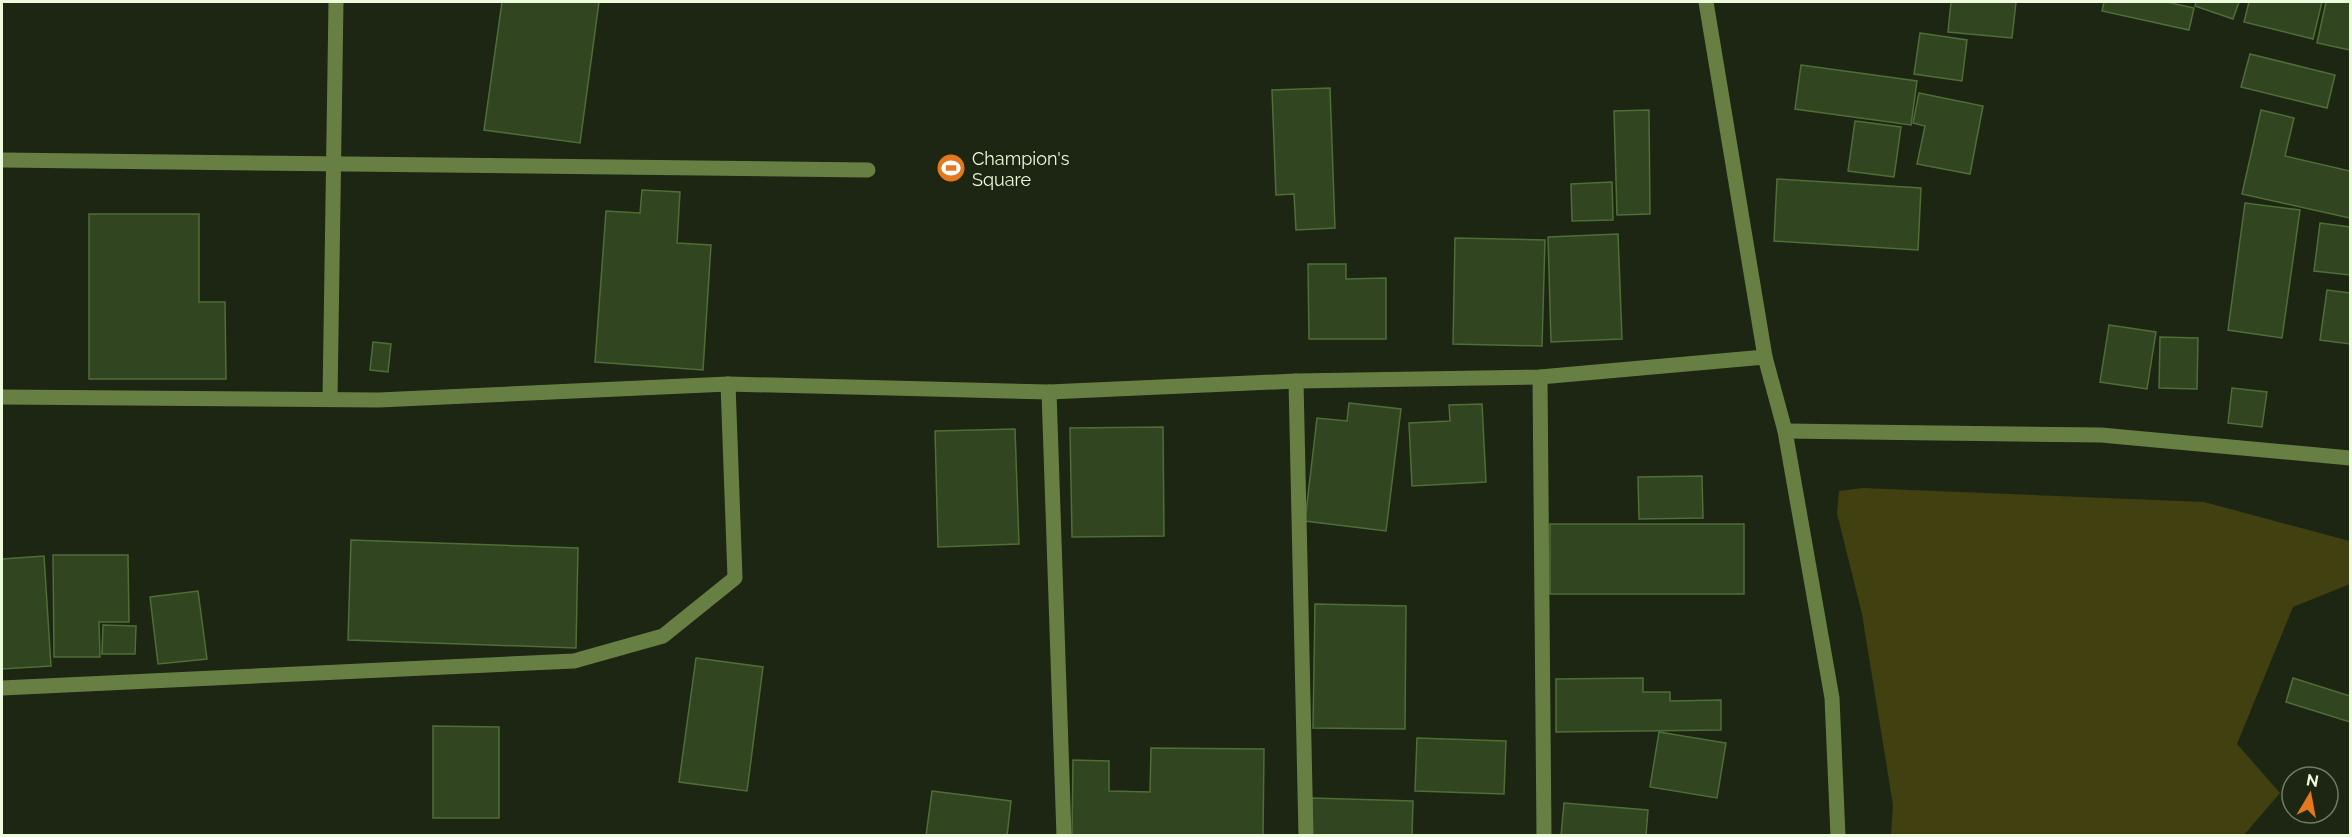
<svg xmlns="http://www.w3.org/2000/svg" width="2352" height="837" font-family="Raleway,sans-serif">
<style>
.water{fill:#404011}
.building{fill:#314521;stroke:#4f6e36;stroke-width:1.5}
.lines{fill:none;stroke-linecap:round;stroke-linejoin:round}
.minor{stroke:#687f44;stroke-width:15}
.labels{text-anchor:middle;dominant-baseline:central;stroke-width:4.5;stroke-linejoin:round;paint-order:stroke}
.poi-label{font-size:18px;fill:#ecfbdc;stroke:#1c2613;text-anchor:start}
</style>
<rect width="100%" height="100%" fill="#1c2613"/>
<polygon class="water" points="1863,488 2204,502 2350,541 2350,584 2293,607 2237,744 2280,793 2244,835 1891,835 1893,805 1862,614 1837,513 1839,491"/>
<g class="building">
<polygon points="502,2 599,2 580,143 484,130"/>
<polygon points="1951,2 2016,2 2012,38 1948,32"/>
<polygon points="2104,2 2167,2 2194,8 2189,30 2102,11"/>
<polygon points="2196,2 2239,2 2233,19 2195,6"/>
<polygon points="2249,2 2322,2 2313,39 2244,22"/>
<polygon points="2326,2 2350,2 2350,50 2317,43"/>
<polygon points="1920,33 1967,40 1962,81 1914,74"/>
<polygon points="2250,54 2335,75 2327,108 2241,87"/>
<polygon points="1801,65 1917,81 1911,125 1795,109"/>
<polygon points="1330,88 1335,228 1296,230 1294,194 1276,195 1272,90"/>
<polygon points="1919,93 1983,106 1970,174 1917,164 1925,126 1913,123"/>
<polygon points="1649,110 1650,214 1617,215 1614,111"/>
<polygon points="2261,110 2294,118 2285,156 2350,171 2350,218 2242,194"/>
<polygon points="1855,121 1901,127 1894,177 1848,171"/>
<polygon points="1777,179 1921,188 1918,250 1774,241"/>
<polygon points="1612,182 1613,220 1572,221 1571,184"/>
<polygon points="642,190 680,192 677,243 711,245 703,370 595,362 606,211 640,213"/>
<polygon points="2245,203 2300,210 2282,338 2228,330"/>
<polygon points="89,214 199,214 199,302 225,302 226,379 89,379"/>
<polygon points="2320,223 2350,227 2350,275 2314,271"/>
<polygon points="1618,234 1622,339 1551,342 1548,237"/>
<polygon points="1455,238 1545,240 1542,346 1453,344"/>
<polygon points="1308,264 1346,264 1346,279 1386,278 1386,339 1309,339"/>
<polygon points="2327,290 2350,293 2350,344 2320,340"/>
<polygon points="2109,325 2156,332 2147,389 2100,382"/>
<polygon points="2160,337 2198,338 2197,389 2159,388"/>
<polygon points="373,342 391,344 388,372 370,370"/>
<polygon points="2232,388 2267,392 2262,427 2228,423"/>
<polygon points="1349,403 1401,409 1386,531 1305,521 1317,418 1347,421"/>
<polygon points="1482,404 1486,482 1412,486 1409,423 1450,421 1449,405"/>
<polygon points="1163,427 1164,536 1072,537 1070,428"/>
<polygon points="1015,429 1019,544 938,547 935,431"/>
<polygon points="1702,476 1703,518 1639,519 1638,477"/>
<rect x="1550" y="524" width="194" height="70"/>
<polygon points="351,540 578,548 576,648 348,640"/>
<polygon points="53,555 128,555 129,622 99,622 100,657 54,657"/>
<polygon points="44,556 51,666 2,669 2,559"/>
<polygon points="198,591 207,659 158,664 150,597"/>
<polygon points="1315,604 1406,606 1405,729 1313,728"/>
<polygon points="103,625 136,626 135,654 102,654"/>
<polygon points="696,658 763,667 747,791 679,782"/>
<polygon points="1643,678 1643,692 1670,692 1670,701 1721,700 1721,730 1556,732 1556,679"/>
<polygon points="2293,678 2350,696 2350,722 2286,702"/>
<polygon points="433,726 499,727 499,818 433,818"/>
<polygon points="1659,732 1726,743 1717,798 1650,787"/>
<polygon points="1417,738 1506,741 1504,794 1415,791"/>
<polygon points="1151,748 1264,749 1263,836 1072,836 1073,760 1109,761 1109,791 1150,792"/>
<polygon points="932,791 1011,801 1007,836 926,836"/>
<polygon points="1312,798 1413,801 1412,836 1311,836"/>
<polygon points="1564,803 1648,810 1646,836 1561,836"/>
</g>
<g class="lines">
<g class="minor">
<polyline points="1706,2 1765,357 1785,431 1832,698 1838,836"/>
<polyline points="2,160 868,170"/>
<polyline points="1540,377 1544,836"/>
<polyline points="1296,381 1306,836"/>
<polyline points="1049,392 1064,836"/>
<polyline points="2,397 379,400 728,384 1049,392 1296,381 1540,377 1765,357"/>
<polyline points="330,399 336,2"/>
<polyline points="1785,431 2101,435 2350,458"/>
<polyline points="2,688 574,661 663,636 735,578 728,384"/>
</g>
</g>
<defs>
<g id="stadium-disc" transform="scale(1.5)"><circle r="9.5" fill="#e3781f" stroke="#1c2613"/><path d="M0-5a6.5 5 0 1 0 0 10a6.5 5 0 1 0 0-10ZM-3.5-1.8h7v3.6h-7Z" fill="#fff"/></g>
</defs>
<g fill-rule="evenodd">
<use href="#stadium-disc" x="951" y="168"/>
</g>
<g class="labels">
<g class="poi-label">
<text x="972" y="158">Champion's<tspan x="972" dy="21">Square</tspan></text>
</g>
</g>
<rect width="2352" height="837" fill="none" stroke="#ecfbdc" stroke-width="6"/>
<g transform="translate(2310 795) rotate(10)"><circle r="28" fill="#1c2613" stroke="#6f7b63" stroke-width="1.5"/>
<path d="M0-4.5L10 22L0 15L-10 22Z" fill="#e3781f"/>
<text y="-9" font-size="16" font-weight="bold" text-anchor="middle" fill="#ecfbdc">N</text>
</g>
</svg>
